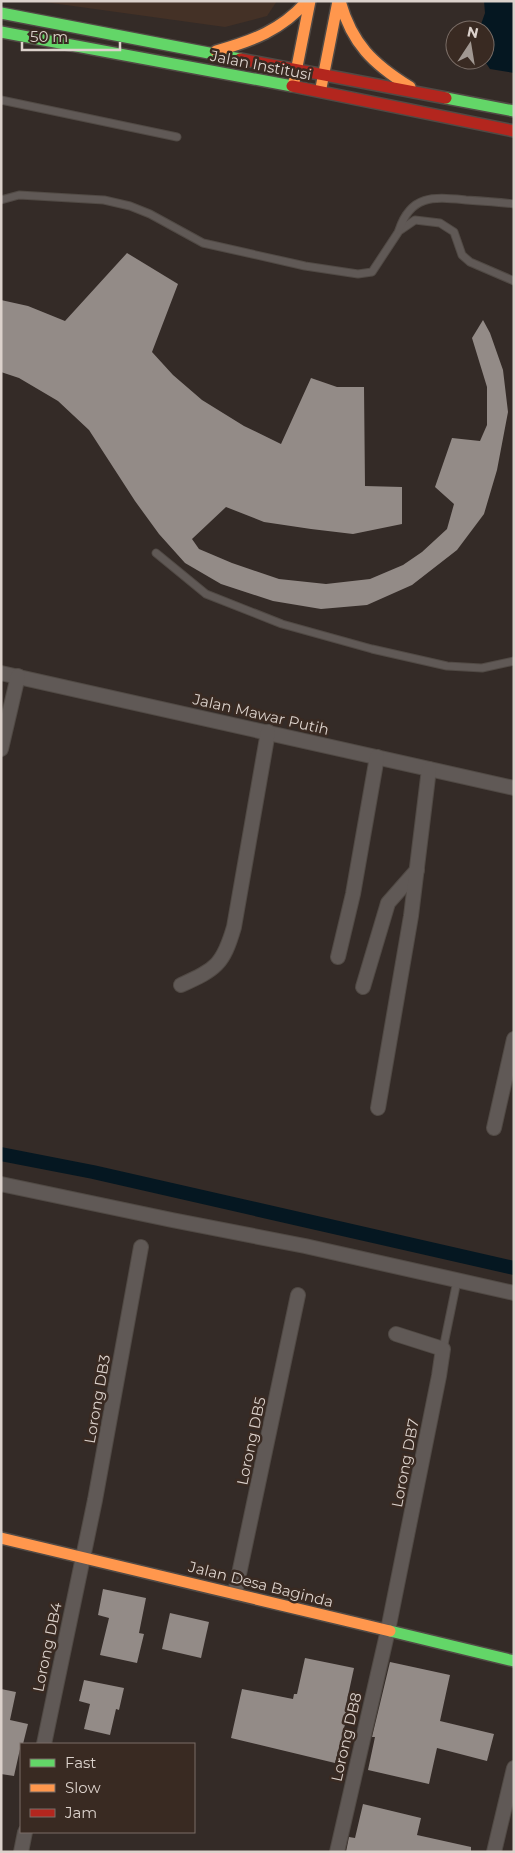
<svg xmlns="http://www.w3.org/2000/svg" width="515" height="1853" font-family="Montserrat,sans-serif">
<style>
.built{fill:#443126}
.water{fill:#051721}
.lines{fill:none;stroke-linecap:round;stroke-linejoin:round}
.canal{stroke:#051721;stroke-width:14}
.building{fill:#938b87}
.lane-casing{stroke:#514a45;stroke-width:9}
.street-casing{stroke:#514a45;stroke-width:16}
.fast-casing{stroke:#514a45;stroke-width:14}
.slow-casing{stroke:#514a45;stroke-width:14}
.jam-casing{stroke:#514a45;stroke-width:14}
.lane{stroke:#605956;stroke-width:7}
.street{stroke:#605956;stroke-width:14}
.fast{stroke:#63d668;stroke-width:11}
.slow{stroke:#ff974d;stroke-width:11}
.jam{stroke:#b3261e;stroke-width:11}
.labels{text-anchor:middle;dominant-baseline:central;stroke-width:5;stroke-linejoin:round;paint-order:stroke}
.street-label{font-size:15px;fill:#dcd2cc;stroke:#392a22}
</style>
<rect width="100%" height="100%" fill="#342b27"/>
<polygon class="built" points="37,1 277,1 267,16 225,27"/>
<polygon class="water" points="484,1 514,1 514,73 490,69 484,60 485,30 479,30 485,13"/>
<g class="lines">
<polyline class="canal" points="1,1154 93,1172 514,1268"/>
</g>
<g class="building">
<polygon points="127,253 178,284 152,352 173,375 202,400 244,426 281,444 311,378 337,387 364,387 365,486 402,487 402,524 353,534 311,529 264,522 226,507 192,539 199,549 232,563 279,579 326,584 370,579 403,565 422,552 447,529 454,504 435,487 452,438 480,441 487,425 487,387 472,338 483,320 490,333 503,370 508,412 497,470 484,514 457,550 412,585 367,605 321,609 273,601 221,584 185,563 159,534 135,501 89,430 58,401 19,378 1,372 1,300 28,306 65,321"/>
<polygon points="103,1589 146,1598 139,1633 144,1634 137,1663 100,1655 109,1618 98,1615"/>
<polygon points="170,1613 209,1622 201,1658 162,1649"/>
<polygon points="305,1658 354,1668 346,1705 350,1705 335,1763 231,1738 242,1689 293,1699 294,1694 297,1694"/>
<polygon points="390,1662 450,1675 440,1721 494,1734 487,1761 437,1748 429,1784 368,1770 375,1737 372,1737"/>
<polygon points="84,1680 124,1688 119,1710 116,1709 110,1735 84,1729 90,1704 79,1701"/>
<polygon points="1,1689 16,1692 10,1720 28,1724 23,1744 21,1744 21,1750 20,1749 14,1776 1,1774"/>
<polygon points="363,1804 421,1818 417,1835 471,1847 471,1852 346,1852 349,1837 355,1838"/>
</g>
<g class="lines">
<g class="lane-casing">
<g id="lane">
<polyline points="1,100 177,137"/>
<polyline points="1,200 19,195 104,200 130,206 150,214 203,243 305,266 358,274 372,272 399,231 415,220 440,223 454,232 462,255 470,262 514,281"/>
<path d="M 399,230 C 411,194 434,197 466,200 C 482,201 498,202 514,204"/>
<polyline points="156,553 206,594 282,624 372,649 447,666 482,668 514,661"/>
<polyline points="443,1349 457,1281"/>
</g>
</g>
<g class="street-casing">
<g id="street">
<polyline points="1,673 514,788"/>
<polyline points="1,749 18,676"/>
<polyline points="338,957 353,894 377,757"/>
<path d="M 181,985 C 216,969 223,965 234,927 L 268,732"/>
<polyline points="363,987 388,903 417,870"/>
<polyline points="378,1108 411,916 429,769"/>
<polyline points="494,1128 514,1039"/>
<polyline points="1,1184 172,1220 305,1246 514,1293"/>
<polyline points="235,1593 298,1295"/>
<polyline points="44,1744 95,1500 141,1247"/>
<polyline points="21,1852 25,1832"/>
<polyline points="337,1852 388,1630 439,1376 443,1349 396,1334"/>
<polyline points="494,1852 514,1768"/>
</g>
</g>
<g class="fast-casing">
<g id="fast">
<polyline points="1,13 240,59"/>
<polyline points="1,32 292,86"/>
<polyline points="446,98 514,111"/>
<polyline points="390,1631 514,1661"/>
</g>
</g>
<g class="slow-casing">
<g id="slow">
<path d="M 340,1 C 352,44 373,64 410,87"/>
<path d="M 216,51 C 252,41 282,30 307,1"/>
<polyline points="294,82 310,1"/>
<polyline points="321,88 338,1"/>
<polyline points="1,1538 390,1631"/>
</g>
</g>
<g class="jam-casing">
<g id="jam">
<polyline points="240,59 446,98"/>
<polyline points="292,86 514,131"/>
</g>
</g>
<use href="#lane" class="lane"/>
<use href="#street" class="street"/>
<use href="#fast" class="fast"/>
<use href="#slow" class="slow"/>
<use href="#jam" class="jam"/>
</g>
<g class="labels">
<g class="street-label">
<text transform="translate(261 65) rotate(11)">Jalan Institusi</text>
<text transform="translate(261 714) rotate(13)">Jalan Mawar Putih</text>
<text transform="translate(97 1399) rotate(-80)">Lorong DB3</text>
<text transform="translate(251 1441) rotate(-78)">Lorong DB5</text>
<text transform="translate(405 1463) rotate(-79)">Lorong DB7</text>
<text transform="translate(261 1584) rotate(14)">Jalan Desa Baginda</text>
<text transform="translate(47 1647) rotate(-78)">Lorong DB4</text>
<text transform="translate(346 1737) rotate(-77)">Lorong DB8</text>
</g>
</g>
<rect width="515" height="1853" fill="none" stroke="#dcd2cc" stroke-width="5"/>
<rect x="20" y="1743" width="175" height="90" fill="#392a22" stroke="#7a6d66"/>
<rect x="30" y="1759" width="25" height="8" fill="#63d668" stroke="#7a6d66"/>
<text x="65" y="1768" font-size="15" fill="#dcd2cc">Fast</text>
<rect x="30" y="1784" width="25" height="8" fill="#ff974d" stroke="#7a6d66"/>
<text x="65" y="1793" font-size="15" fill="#dcd2cc">Slow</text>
<rect x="30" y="1809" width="25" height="8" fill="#b3261e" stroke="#7a6d66"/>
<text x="65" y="1818" font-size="15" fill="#dcd2cc">Jam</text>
<g transform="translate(470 45) rotate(12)"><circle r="24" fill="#392a22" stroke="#7a6d66"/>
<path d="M0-4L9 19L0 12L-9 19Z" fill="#a19892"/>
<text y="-8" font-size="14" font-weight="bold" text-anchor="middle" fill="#dcd2cc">N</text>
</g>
<path d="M22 42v8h98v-8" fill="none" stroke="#dcd2cc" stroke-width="2.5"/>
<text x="30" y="42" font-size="15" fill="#dcd2cc" stroke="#392a22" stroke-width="4" paint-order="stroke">50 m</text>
</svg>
